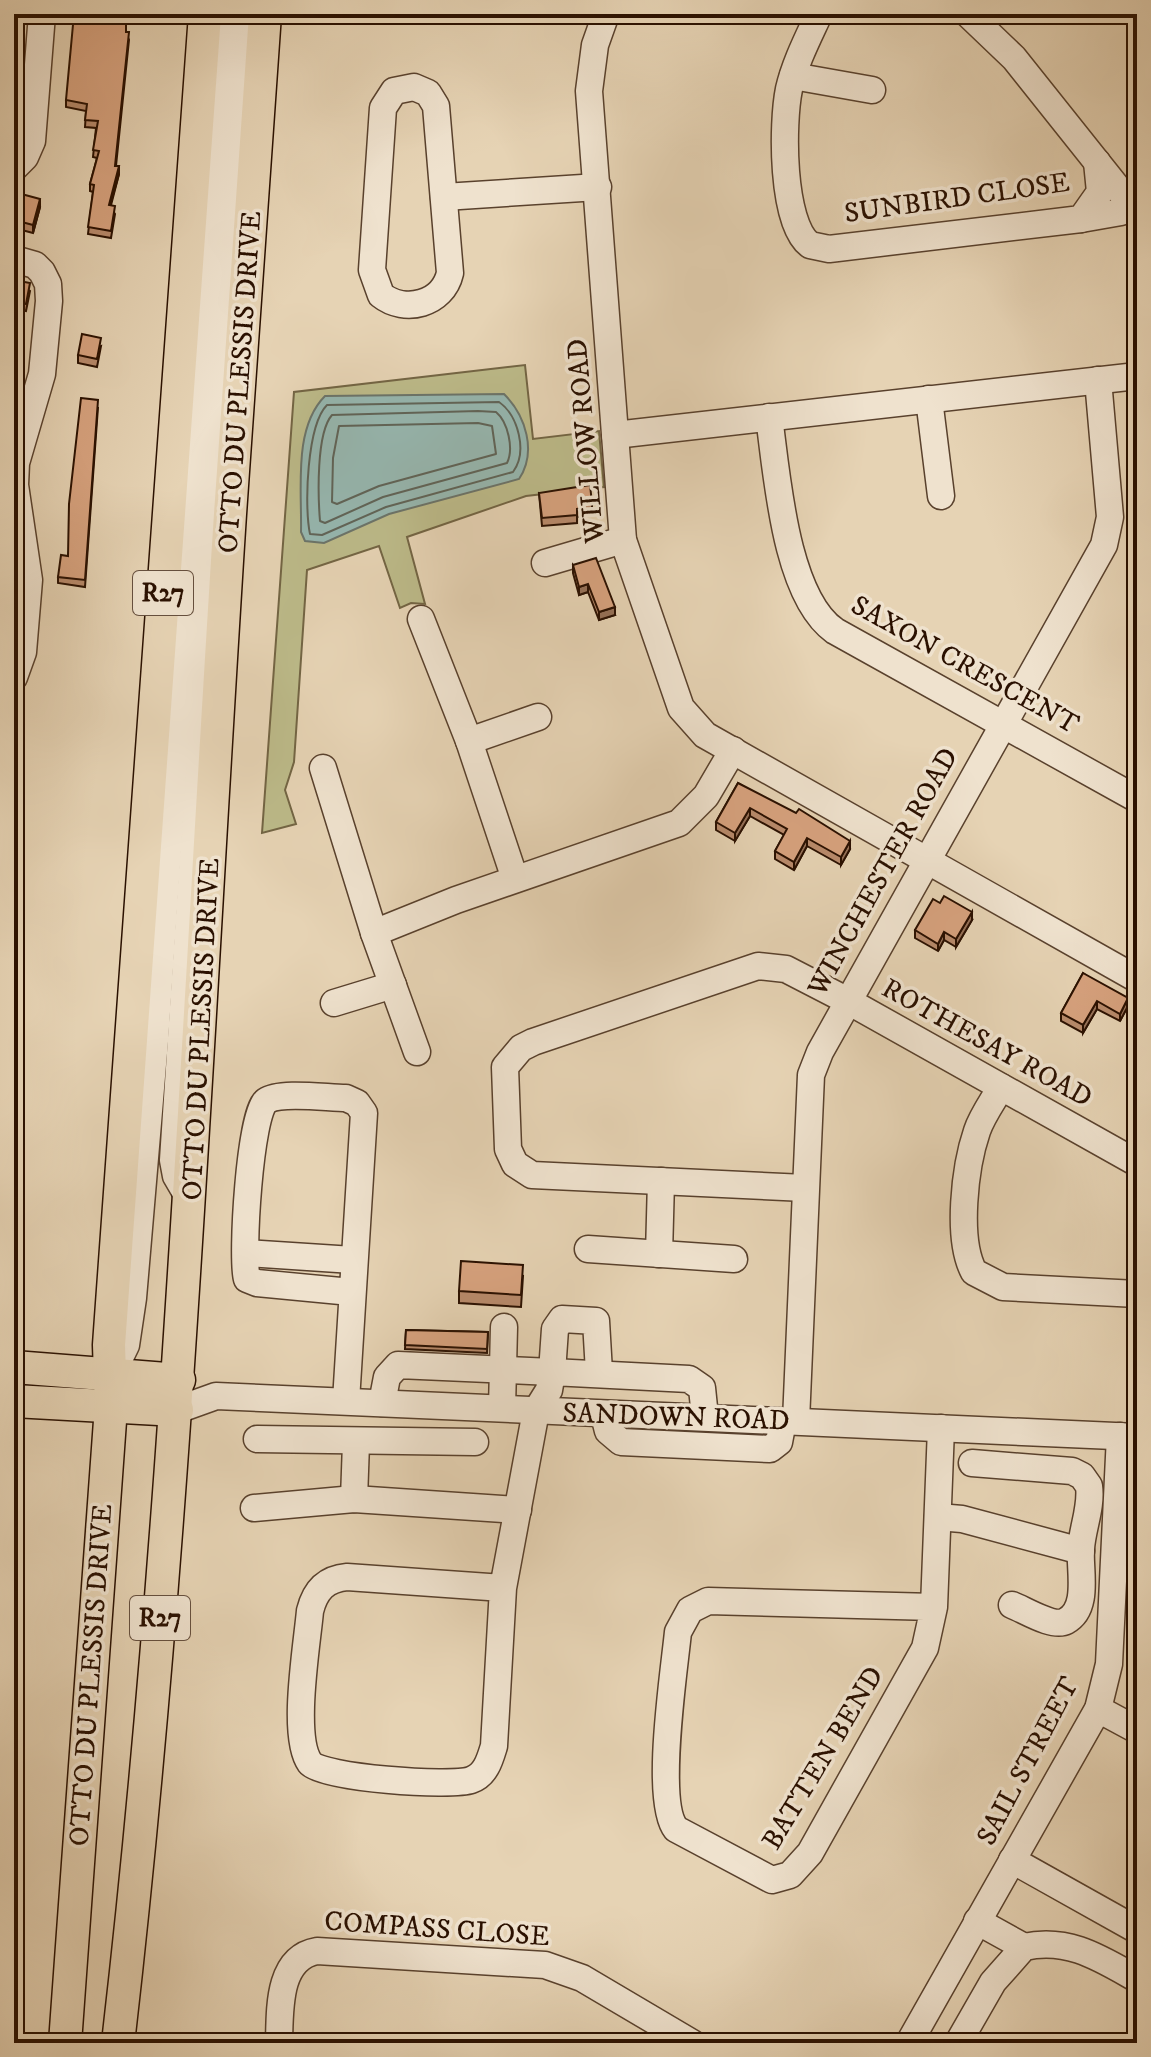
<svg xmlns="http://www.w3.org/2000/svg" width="1151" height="2057" font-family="'IM FELL DW Pica',serif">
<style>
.green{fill:#bcba89;stroke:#736544;stroke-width:2}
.water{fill:#96b7b0;stroke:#6b746a;stroke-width:2}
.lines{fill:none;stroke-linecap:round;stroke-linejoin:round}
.shore{stroke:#606458;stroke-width:2}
.minor-casing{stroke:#59412d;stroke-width:29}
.major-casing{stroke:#2a1000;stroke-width:35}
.minor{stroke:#efe2ce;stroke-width:26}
.major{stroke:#e6d3b4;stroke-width:32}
.wall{fill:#b98b6c;stroke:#2a1000;stroke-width:2}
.shaded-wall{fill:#967158;stroke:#2a1000;stroke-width:2}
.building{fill:#d7a27e;stroke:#2a1000;stroke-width:2}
.labels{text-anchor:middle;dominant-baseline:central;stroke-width:7;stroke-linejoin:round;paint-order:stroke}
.shield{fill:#efe2ce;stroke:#654f3e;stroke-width:2}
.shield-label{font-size:26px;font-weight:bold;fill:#2a1000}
.street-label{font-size:28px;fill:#2a1000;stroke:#efe2ce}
</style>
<rect width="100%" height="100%" fill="#e6d3b4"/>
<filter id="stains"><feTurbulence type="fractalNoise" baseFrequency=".0025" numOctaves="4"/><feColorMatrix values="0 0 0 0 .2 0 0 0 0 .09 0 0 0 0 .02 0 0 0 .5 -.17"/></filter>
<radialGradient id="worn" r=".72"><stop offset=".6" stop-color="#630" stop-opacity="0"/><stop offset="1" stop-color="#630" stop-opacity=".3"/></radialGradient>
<polygon class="green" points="525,365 533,439 599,431 604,487 526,496 407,537 425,604 411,603 400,608 379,546 307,570 294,762 285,790 296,824 262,833 294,392"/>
<path class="water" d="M 504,394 C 526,416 537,452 519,479 L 389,514 L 324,543 L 305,541 L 301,532 C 302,489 293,428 325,396 Z"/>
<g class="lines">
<g class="shore">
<path d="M 499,402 C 518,415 528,452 513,472 L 386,507 L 322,535 L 310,534 C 304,506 307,425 327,405 Z"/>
<path d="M 478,411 L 496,412 C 508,422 514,449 507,463 L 383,497 L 325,523 L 320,521 C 318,497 316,433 332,415 Z"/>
<polygon points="478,423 492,426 496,454 379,486 337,504 332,502 333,458 339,426"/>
</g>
<g class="minor-casing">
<g id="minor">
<polyline points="606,14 595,45 589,91 623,540 681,708 705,735 1137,979"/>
<path d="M 819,14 C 808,38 795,63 789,89 C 782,123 781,223 810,245 L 829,249 L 1081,219 L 1100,192 L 1097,162"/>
<polyline points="968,14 1014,58 1124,196 1126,205 1121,212 1081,219"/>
<polyline points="793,76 872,90"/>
<path d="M 414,87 L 428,93 L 436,106 L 450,273 C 443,304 405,314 381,295 L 372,270 L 383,108 L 394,91 Z"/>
<polyline points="14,168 25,157 32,141 42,14"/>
<polyline points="444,197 598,187"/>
<polyline points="14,259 35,265 42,272 48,284 49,301 42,374 16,463 15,485 29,580 23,652 14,677"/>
<polyline points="929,399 941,496"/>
<path d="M 769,417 C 777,475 785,596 835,631 L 1137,799"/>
<polyline points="615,435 1137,376"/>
<polyline points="545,563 623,540"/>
<polyline points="421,619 469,741 515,879"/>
<polyline points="469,741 538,717"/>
<polyline points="323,768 374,933 417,1052"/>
<polyline points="374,933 456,900 679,823 706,796 733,750"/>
<polyline points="334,1003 393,985"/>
<path d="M 1001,1087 C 993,1101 982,1116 977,1131 C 965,1166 956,1239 974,1272 L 1003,1287 L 1137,1294"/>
<polyline points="805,1188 532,1175 515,1164 508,1149 505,1067 521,1048 533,1042 758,966 786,969 848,1001 1137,1163"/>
<polyline points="190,1200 176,1176 173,1160 248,14"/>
<polyline points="588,1249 734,1259"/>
<polyline points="246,1253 353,1260"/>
<polyline points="659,1254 661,1181"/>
<polyline points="112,1374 126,1345 133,1298 155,1041 225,14"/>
<path d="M 346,1401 L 364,1113 L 357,1103 L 346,1098 C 327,1098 280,1091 266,1101 C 250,1112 241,1258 247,1279 L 257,1283 L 351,1292"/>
<polyline points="382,1403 387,1377 398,1365 552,1372 555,1329 562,1319 596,1321 599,1372"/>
<polyline points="502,1408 504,1327"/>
<polyline points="177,1410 216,1396 1137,1437"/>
<polyline points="604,1415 608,1431 621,1442 770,1449 779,1442 783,1421"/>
<polyline points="796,1421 811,1075 820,1052 1104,545 1110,517 1098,380"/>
<polyline points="257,1439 475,1442"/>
<path d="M 972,1463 L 1072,1471 L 1082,1476 L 1089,1486 C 1092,1507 1082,1529 1081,1549 C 1079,1569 1090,1608 1066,1621 C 1053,1628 1025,1610 1012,1605"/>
<polyline points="354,1499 356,1443"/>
<polyline points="254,1508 354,1499 518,1510"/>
<polyline points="938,1517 962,1519 1081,1551"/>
<path d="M 503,1588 L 347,1577 C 325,1579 315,1591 310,1611 C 307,1645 291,1737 310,1763 C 321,1778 451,1787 471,1780 C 486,1775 490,1759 494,1746 L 503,1588 L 536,1411 L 549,1390 L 552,1372 L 689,1379 L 702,1388 L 705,1417"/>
<path d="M 934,1607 L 708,1601 L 690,1610 L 678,1632 C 674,1672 654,1802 676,1829 L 772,1880 L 790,1875 L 810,1853 L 925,1648 L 934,1607 L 941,1428"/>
<polyline points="1098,1709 1137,1730"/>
<polyline points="1012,1860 1137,1930"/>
<polyline points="977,1921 1024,1947"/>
<path d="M 279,2043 C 280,2011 277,1958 317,1951 L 545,1965 L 582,1978 L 692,2043"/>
<polyline points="909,2043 1098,1709 1109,1664 1120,1436"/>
<path d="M 958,2043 L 993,1982 L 1024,1947 C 1068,1937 1100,1958 1137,1979"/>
</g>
</g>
<g class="major-casing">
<g id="major">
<polyline points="14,1367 179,1380"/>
<polyline points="14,1401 177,1410"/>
<polyline points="65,2043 111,1407 109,1345 205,14"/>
<path d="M 118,2043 C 177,1535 197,1024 230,514 C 241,347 254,181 265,14"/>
</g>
</g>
<use href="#minor" class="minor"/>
<use href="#major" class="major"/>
</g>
<g class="wall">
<polygon points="126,32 129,40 116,166 119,174 110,206 115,214 111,238 88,234 93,192 90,191 90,184 97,158 93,157 96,128 85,127 86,111 66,107 66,100"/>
<polygon points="14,192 40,207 33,233 14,228"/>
<polygon points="14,280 30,291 26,311 14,309"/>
<polygon points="101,346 97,367 78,363 78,355"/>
<polygon points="98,407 85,587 58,583 58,577 68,556"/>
<polygon points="539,493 592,503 592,511 585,511 585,516 577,517 577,523 542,526"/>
<polygon points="573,565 615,615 599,620 588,592 579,595 573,573"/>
<polygon points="738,783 850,849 841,865 807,846 794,870 775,859 775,851 784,835 750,816 735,841 716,830 716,822"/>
<polygon points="972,920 956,947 944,940 938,951 915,938 915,930"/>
<polygon points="1083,973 1128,1006 1120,1021 1097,1009 1083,1033 1061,1021 1061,1013"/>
<polygon points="523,1276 521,1307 459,1303 459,1291"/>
<polygon points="406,1330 488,1332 487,1353 405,1349"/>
</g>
<g class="shaded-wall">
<polygon points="119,166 119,174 109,213 109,205"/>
<polygon points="40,199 40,207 33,233 33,225"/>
<polygon points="588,584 588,592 579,595 579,587"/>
<polygon points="615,607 615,615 599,620 599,612"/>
<polygon points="750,808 750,816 735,841 735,833"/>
<polygon points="807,838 807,846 794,870 794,862"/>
<polygon points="850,841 850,849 841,865 841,857"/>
<polygon points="972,912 972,920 956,947 956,939"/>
<polygon points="944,932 944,940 938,951 938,944"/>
<polygon points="1128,998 1128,1006 1120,1021 1120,1014"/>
<polygon points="1097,1001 1097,1009 1083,1033 1083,1025"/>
</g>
<g class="building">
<polygon points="74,14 105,21 105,14 126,14 126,32 129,32 115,166 119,166 109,205 115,206 111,231 88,227 94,185 90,184 99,151 93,150 98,121 85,120 87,104 66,100"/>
<polygon points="14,192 40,199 33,225 14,220"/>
<polygon points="14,280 30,283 26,304 14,301"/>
<polygon points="82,334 101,338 97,359 78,355"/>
<polygon points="81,398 98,400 85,580 58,577 61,555 68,556 69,504"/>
<polygon points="590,485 592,503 585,503 585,508 577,509 577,515 542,518 539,493"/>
<polygon points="596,558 615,607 599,612 588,584 579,587 573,565"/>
<polygon points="738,783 796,813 799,809 850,841 841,857 807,838 794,862 775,851 787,829 750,808 735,833 716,822"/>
<polygon points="944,896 972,912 956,939 944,932 938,944 915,930 933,899 940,903"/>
<polygon points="1083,973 1128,998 1120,1014 1097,1001 1083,1025 1061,1013"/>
<polygon points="461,1261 523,1265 521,1295 459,1291"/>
<polygon points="406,1330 488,1332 487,1349 405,1345"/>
</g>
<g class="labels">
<g class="shield">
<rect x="133" y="571" width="60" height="44" rx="6"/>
<rect x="130" y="1596" width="60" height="44" rx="6"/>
</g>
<g class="shield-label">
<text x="163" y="593">R27</text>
<text x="160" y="1618">R27</text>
</g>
<g class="street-label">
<text transform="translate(957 198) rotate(-8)">SUNBIRD CLOSE</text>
<text transform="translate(240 382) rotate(-86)">OTTO DU PLESSIS DRIVE</text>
<text transform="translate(586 441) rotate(-95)">WILLOW ROAD</text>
<text transform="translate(965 665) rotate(29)">SAXON CRESCENT</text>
<text transform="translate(883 872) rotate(-61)">WINCHESTER ROAD</text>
<text transform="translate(201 1029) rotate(-87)">OTTO DU PLESSIS DRIVE</text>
<text transform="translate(987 1043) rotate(29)">ROTHESAY ROAD</text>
<text transform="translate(676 1417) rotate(2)">SANDOWN ROAD</text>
<text transform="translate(91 1675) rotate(-86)">OTTO DU PLESSIS DRIVE</text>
<text transform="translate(823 1758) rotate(-59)">BATTEN BEND</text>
<text transform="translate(1028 1761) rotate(-62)">SAIL STREET</text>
<text transform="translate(437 1929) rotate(4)">COMPASS CLOSE</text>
</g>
</g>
<rect width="1151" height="2057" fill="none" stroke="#e6d3b4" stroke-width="48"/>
<rect x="16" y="16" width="1119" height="2025" fill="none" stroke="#2a1000" stroke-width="4"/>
<rect x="24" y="24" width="1103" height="2009" fill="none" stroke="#2a1000" stroke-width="2"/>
<rect width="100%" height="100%" filter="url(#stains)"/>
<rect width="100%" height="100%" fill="url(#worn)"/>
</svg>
